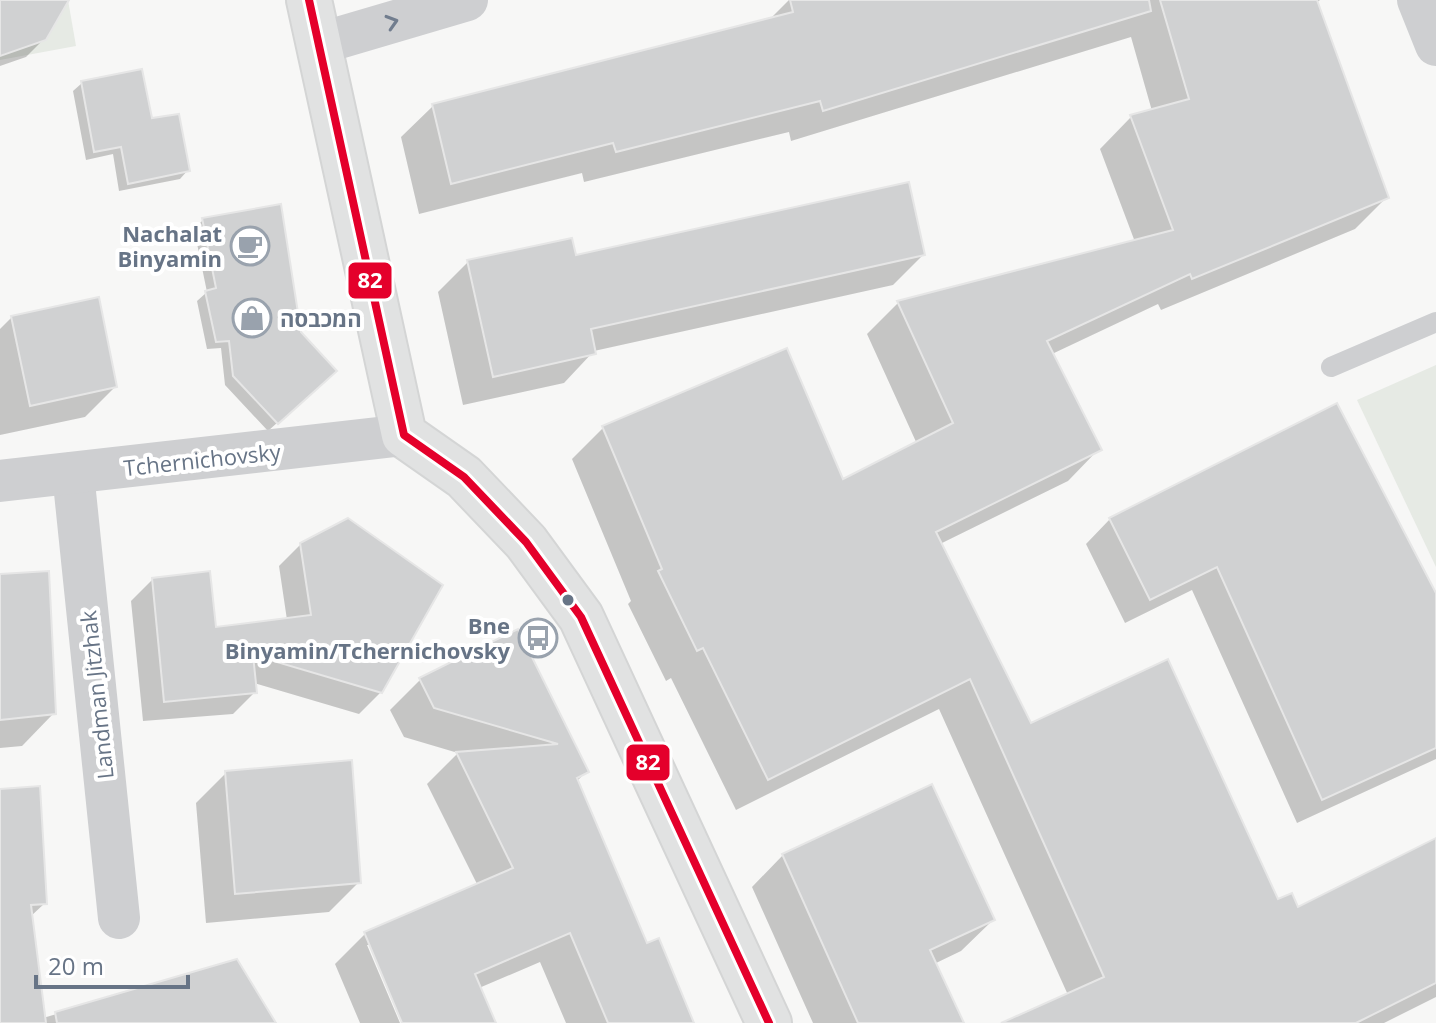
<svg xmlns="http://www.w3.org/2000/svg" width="1436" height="1023" font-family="'Open Sans',Heebo,sans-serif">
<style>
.green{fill:#e6eae4}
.shadow{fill:#0003}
.building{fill:#d0d1d2;stroke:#e6e6e6;stroke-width:2}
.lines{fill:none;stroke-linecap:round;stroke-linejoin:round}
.secondary-casing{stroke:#d4d5d5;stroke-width:48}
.lane{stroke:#cecfd1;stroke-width:20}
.street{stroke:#cecfd1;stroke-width:42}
.secondary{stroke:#e1e2e2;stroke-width:44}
.bus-1-casing{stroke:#fff;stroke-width:14}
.bus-1{stroke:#e4002b;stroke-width:8}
.oneway{stroke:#717d8e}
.bus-dot{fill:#677486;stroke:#fff;stroke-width:3}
.labels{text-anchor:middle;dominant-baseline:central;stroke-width:8;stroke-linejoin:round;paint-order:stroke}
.poi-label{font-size:22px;font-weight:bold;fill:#677486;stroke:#fff;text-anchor:end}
.street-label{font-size:22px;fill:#677486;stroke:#fff}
.line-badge{stroke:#fff;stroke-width:3}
.badge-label{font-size:22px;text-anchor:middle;font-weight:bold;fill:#fff}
</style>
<rect width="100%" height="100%" fill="#f7f7f6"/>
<g class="green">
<polygon points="0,0 68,0 76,46 0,60"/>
<polygon points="1436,365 1436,567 1357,400"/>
</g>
<g class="shadow">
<polygon points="0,0 62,0 44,39 26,57 0,66"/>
<polygon points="789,0 1320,0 1316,3 1387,197 1355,229 1161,310 1158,304 1052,354 1099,449 1068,481 940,544 1030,725 1277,902 1297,909 1436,840 1436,997 1384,1023 1006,1023 1068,995 939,709 736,810 671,678 666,681 628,604 631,601 572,459 603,428 842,481 917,444 867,334 898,303 1135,242 1100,149 1131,117 1152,111 1131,37 791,141 789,132 584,182 582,173 419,214 401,137 433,106 769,20"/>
<polygon points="82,83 188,170 180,179 119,191 113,154 86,160 73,91"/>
<polygon points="203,220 299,333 326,379 268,431 225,385 221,348 207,349 197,301 207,292 194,229"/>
<polygon points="923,255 893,285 594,351 564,383 463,405 438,292 468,262"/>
<polygon points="12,317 115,387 85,417 0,435 0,329"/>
<polygon points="1110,519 1415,552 1436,599 1436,759 1297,823 1192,590 1125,623 1086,544"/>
<polygon points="301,544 381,692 359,714 254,683 255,692 233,714 143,721 131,601 153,579 214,629 287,620 279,566"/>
<polygon points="0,576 54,713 22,746 0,748"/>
<polygon points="517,632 586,772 576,782 646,945 692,1023 566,1023 540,962 479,988 494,1023 405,1023 371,945 367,945 400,1023 360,1023 335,964 365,934 478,886 427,784 458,753 404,737 390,710 420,680"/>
<polygon points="226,773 359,882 329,912 206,923 196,803"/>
<polygon points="0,791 45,903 30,917 43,1018 236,961 274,1023 0,1023"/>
<polygon points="783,855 993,920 961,951 934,964 962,1023 813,1023 752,887"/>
</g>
<g class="building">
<polygon points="0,0 69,0 46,40 0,56"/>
<polygon points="790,0 1149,0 1151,11 823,111 820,101 616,152 613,143 451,184 432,104 793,12"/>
<polygon points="1160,0 1317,0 1389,198 1192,279 1190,274 1047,341 1102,450 936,532 1031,723 1168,659 1278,899 1292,893 1298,907 1436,838 1436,983 1356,1023 1001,1023 1104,977 970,679 768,780 703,648 697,651 658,571 662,569 602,426 787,348 843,479 953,423 897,301 1173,230 1130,115 1189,99"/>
<polygon points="142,69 152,118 179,114 190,171 128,184 121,147 94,152 81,81"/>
<polygon points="909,182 925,255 591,329 596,354 493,377 467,260 572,238 576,255"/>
<polygon points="281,204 301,332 337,371 278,424 233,376 229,341 216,342 205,291 216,288 202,218"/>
<polygon points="99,297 117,387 30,406 11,316"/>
<polygon points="1337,403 1436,593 1436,748 1322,800 1217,567 1150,600 1109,518"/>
<polygon points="348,518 443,585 382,693 253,655 257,693 164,702 152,578 210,571 216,627 311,615 300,543"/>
<polygon points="49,571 56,714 0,720 0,574"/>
<polygon points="518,629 589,772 577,778 647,943 659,938 694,1023 608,1023 570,933 475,974 496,1023 402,1023 364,932 513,868 456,752 558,744 434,708 419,678"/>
<polygon points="352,760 361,883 235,894 225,771"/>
<polygon points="932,784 995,920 930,950 964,1023 858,1023 782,854"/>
<polygon points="40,786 47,904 31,905 46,1023 0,1023 0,789"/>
<polygon points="237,959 276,1023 57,1023 55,1012"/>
</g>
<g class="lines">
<g class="secondary-casing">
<polyline id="secondary" points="309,0 404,435 464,477 526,542 581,617 769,1023"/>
</g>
<polyline class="lane" points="1331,367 1436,322"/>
<g class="street">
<polyline points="1418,0 1436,45"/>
<polyline points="318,44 467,0"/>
<polyline points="73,473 119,918"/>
<polyline points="0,481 404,435"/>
</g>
<use href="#secondary" class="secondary"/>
<g class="bus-1-casing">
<polyline id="bus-1" points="309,0 404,435 464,477 526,542 581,617 769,1023"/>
</g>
<use href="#bus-1" class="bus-1"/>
</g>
<defs><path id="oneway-chevron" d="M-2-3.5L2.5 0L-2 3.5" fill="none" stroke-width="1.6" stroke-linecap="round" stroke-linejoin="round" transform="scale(2)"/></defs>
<use class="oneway" href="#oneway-chevron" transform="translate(392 22) rotate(-17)"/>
<defs>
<g id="cafe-ring" transform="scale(2)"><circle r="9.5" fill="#fff" stroke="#99a2ad" stroke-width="1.5"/><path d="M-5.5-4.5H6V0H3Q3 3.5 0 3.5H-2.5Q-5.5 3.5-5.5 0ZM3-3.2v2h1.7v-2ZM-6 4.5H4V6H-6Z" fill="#99a2ad"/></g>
<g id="shop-ring" transform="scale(2)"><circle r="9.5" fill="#fff" stroke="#99a2ad" stroke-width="1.5"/><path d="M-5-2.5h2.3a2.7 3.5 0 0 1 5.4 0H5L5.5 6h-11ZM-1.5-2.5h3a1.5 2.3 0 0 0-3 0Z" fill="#99a2ad"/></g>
<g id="bus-ring" transform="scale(2)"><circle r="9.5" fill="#fff" stroke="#99a2ad" stroke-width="1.5"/><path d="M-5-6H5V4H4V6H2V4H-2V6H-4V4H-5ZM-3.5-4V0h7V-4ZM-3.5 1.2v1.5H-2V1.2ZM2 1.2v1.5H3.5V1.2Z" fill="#99a2ad"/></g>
</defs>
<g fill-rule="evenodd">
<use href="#cafe-ring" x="250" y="246"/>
<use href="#shop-ring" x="252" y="318"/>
<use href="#bus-ring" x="538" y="638"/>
</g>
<circle class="bus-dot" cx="568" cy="600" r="7"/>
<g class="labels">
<g class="poi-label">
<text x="222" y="233">Nachalat<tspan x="222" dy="25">Binyamin</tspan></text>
<text x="280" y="318" text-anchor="start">המכבסה</text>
<text x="510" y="625">Bne<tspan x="510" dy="25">Binyamin/Tchernichovsky</tspan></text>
</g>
<g class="street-label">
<text transform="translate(202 459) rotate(-6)">Tchernichovsky</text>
<text transform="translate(96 695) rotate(-96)">Landman Jitzhak</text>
</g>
</g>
<g class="line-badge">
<rect x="347" y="261" width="46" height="39" rx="8" fill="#e4002b"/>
<rect x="625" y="743" width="46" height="39" rx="8" fill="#e4002b"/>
</g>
<g class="badge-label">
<text x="370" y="288">82</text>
<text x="648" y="770">82</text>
</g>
<path d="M36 975v12h152v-12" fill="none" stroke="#677486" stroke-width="4"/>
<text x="48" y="975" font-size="24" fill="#677486" stroke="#ffffff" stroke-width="6" paint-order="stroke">20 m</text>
</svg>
